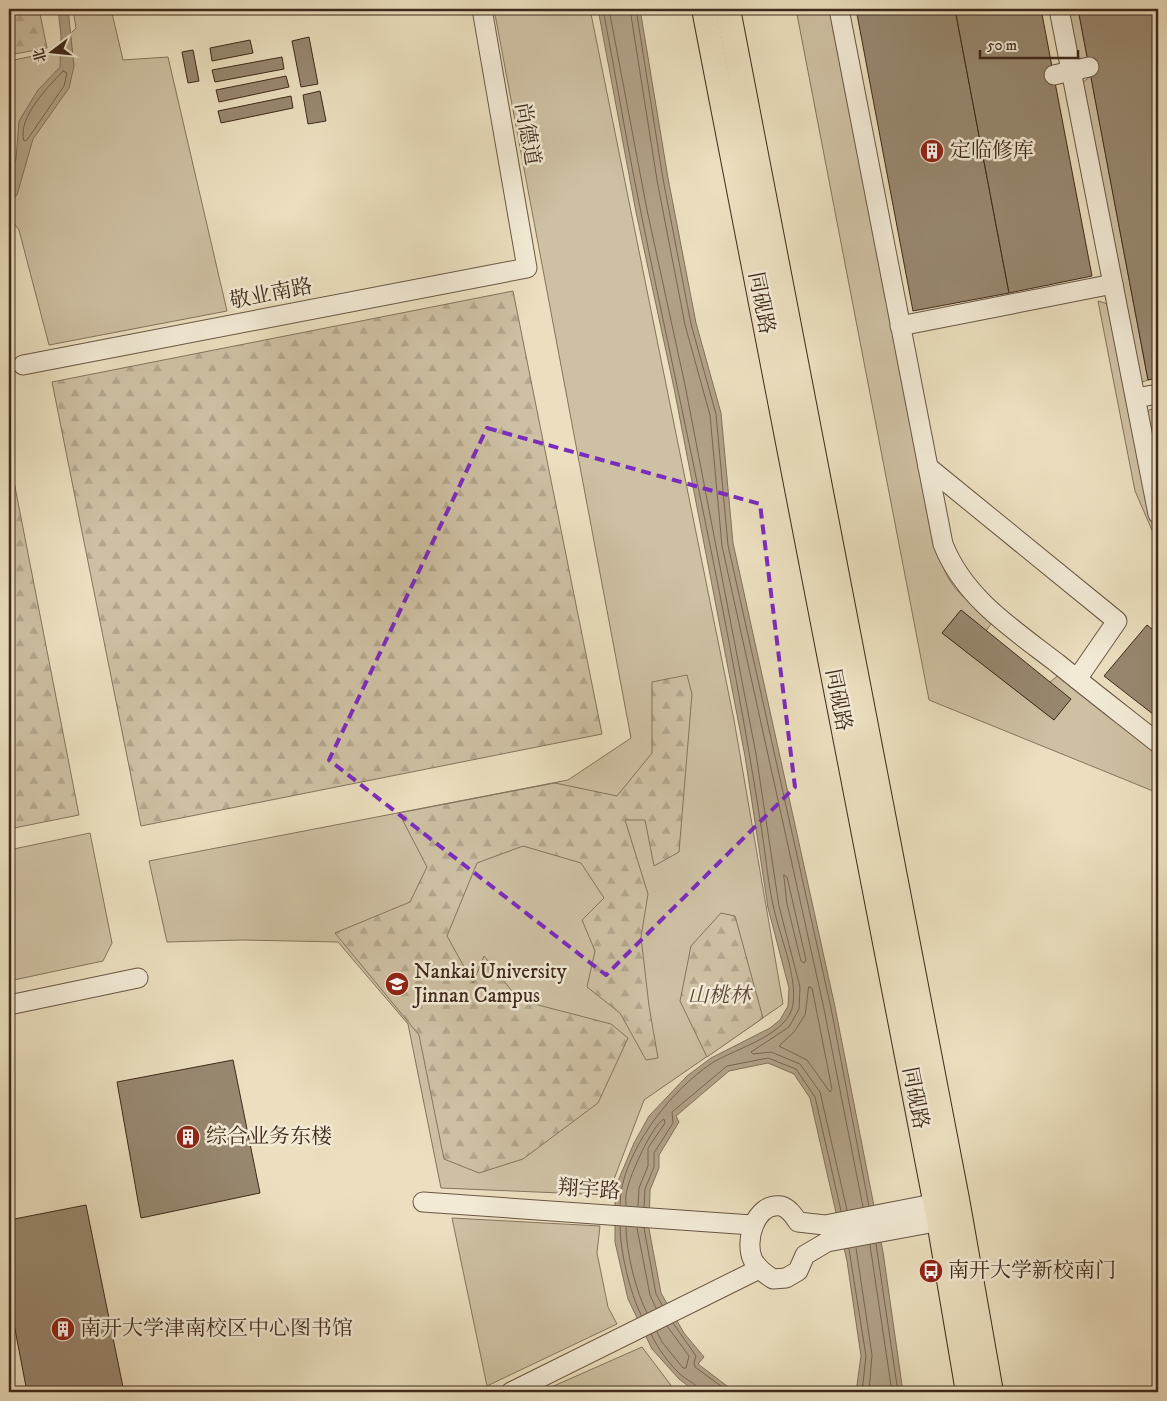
<svg xmlns="http://www.w3.org/2000/svg" width="1167" height="1401" font-family="'IM FELL DW Pica','Noto Serif SC',serif">
<style>
.green{fill:#cec0a3;stroke:#86745e}
.forest{fill:url(#forest-firs);stroke:#86745e}
.water{fill:#b1a187;stroke:#83715b}
.lines{fill:none;stroke-linecap:round;stroke-linejoin:round}
.shore{stroke:#786550;stroke-width:1}
.building{fill:#988870;stroke:#3f291a}
.minor-casing{stroke:#6a5643;stroke-width:21}
.major-casing{stroke:#3f291a;stroke-width:26}
.minor{stroke:#f2ead5;stroke-width:19}
.major{stroke:#ebdfbf;stroke-width:24}
.marked{fill:none;stroke:#7b2cbf;stroke-width:4;stroke-dasharray:10 6;stroke-linejoin:round}
.labels{text-anchor:middle;dominant-baseline:central;stroke-width:5;stroke-linejoin:round;paint-order:stroke}
.street-label{font-size:21px;fill:#3f291a;stroke:#f2ead5}
.poi-label{font-size:21px;fill:#3f291a;stroke:#f2ead5;text-anchor:start}
.park-label{font-size:21px;font-style:italic;fill:#5c4735;stroke:#f2ead5}
</style>
<defs>
<pattern id="forest-firs" width="22" height="20" patternUnits="userSpaceOnUse" patternTransform="scale(1.25)"><rect width="22" height="20" fill="#cec0a3"/><path d="M5 1l3.5 6h-7zM16 11l3.5 6h-7z" fill="#b2a58c"/></pattern>
</defs>
<rect width="100%" height="100%" fill="#ebdfbf"/>
<filter id="stains"><feTurbulence type="fractalNoise" baseFrequency=".004" numOctaves="4"/><feColorMatrix values="0 0 0 0 .2 0 0 0 0 .09 0 0 0 0 .02 0 0 0 .5 -.17"/></filter>
<radialGradient id="worn" r=".72"><stop offset=".6" stop-color="#630" stop-opacity="0"/><stop offset="1" stop-color="#630" stop-opacity=".3"/></radialGradient>
<g class="green">
<polygon points="73,9 111,9 123,60 168,57 227,311 49,345 19,230 9,217 9,61 53,52 76,28"/>
<polygon points="494,9 590,9 734,720 783,1004 644,1100 608,1195 441,1188 408,1024 338,942 242,940 167,942 149,861 568,780 631,738"/>
<path d="M 796,9 L 832,9 L 934,540 C 946,583 955,592 990,619 L 991,624 L 986,631 L 961,610 L 942,633 L 1054,720 L 1050,682 L 1060,674 L 1158,752 L 1158,793 L 929,700 Z"/>
<polygon points="1067,9 1078,9 1088,61 1081,59 1077,54"/>
<polygon points="1091,76 1148,380 1142,382 1138,377 1082,83"/>
<polygon points="1098,301 1105,303 1111,309 1150,514 1158,525 1158,544 1135,491"/>
<polygon points="1155,408 1158,427 1158,482 1144,419 1149,410"/>
<polygon points="90,833 112,943 103,961 9,981 9,850"/>
<polygon points="452,1218 600,1226 597,1253 608,1307 617,1324 487,1386"/>
<polygon points="642,1347 676,1392 540,1392"/>
</g>
<g class="forest">
<polygon points="9,9 39,9 47,48 9,55"/>
<polygon points="513,291 602,734 141,826 52,382"/>
<polygon points="9,456 79,815 9,829"/>
<polygon points="687,675 692,694 679,852 654,866 645,820 625,820 648,894 641,937 649,1006 658,1058 646,1060 620,1013 587,987 595,951 582,920 604,898 581,863 523,846 477,863 447,936 473,983 484,956 519,1000 611,1024 628,1038 598,1103 523,1159 479,1173 444,1159 419,1035 335,933 410,902 427,867 399,813 555,783 617,796 652,753 652,682"/>
<polygon points="721,913 735,916 763,1018 707,1057 680,1001 691,946"/>
</g>
<g class="water">
<polygon points="58,9 68,9 74,66 69,88 33,139 17,195 9,203 9,174 16,159 19,121 38,90 60,67 61,36"/>
<polygon points="598,9 640,9 668,178 696,323 721,413 733,543 835,1007 883,1252 903,1392 856,1392 861,1356 847,1261 810,1098 794,1074 768,1063 729,1071 676,1116 679,1122 659,1155 659,1168 650,1190 649,1229 661,1293 684,1333 704,1357 698,1364 735,1392 696,1392 679,1379 652,1349 628,1299 615,1242 615,1188 634,1143 649,1116 687,1076 711,1058 770,1028 780,1020 788,1006 789,988 768,908 745,756 674,388 636,212"/>
</g>
<g class="lines">
<g class="shore">
<path d="M 603,9 C 616,77 627,145 641,213 C 683,419 730,624 762,832 C 766,857 768,884 774,909 C 780,937 797,975 793,1004 C 789,1035 736,1048 712,1063 C 671,1090 620,1154 620,1205"/>
<polyline points="609,9 647,210 685,385 756,754 779,906 800,987 799,1009 789,1027 751,1052 753,1054 771,1052 800,1064 820,1092 847,1210"/>
<polyline points="630,9 657,180 685,325 710,415 722,546 824,1009 863,1207"/>
<polyline points="636,9 663,179 691,324 716,414 728,545 831,1008 869,1206"/>
<path d="M 63,71 L 67,73 L 64,86 L 27,140 L 24,141 C 17,118 48,87 63,71 Z"/>
<polygon points="784,875 787,877 806,960 804,963 801,961 787,904"/>
<polygon points="809,987 812,988 832,1089 830,1092 807,1060 779,1046 794,1032 805,1015"/>
<path d="M 626,1206 C 626,1201 625,1195 627,1190 C 630,1175 652,1125 664,1119 L 665,1123 L 648,1148 L 648,1166 L 639,1188 L 638,1206"/>
<polyline points="644,1207 645,1189 654,1167 654,1153 673,1123 672,1112 727,1066 768,1058 796,1069 815,1097 841,1211"/>
<path d="M 620,1226 C 620,1251 630,1293 641,1315"/>
<path d="M 626,1227 C 626,1251 636,1292 647,1313"/>
<polyline points="637,1228 650,1295 656,1308"/>
<polyline points="644,1228 656,1294 662,1305"/>
<polyline points="876,1244 898,1392"/>
<polyline points="870,1245 892,1392"/>
<polyline points="856,1248 872,1355 869,1392"/>
<polyline points="849,1249 866,1356 862,1392"/>
<polyline points="673,1323 696,1356 694,1363 695,1367 729,1392"/>
<polyline points="657,1332 662,1342 683,1368 686,1368 689,1356 667,1326"/>
<path d="M 651,1334 C 658,1349 670,1365 682,1376 C 688,1381 698,1384 699,1392"/>
</g>
</g>
<g class="building">
<polygon points="856,9 955,9 1009,293 913,311"/>
<polygon points="955,9 1041,9 1092,276 1009,293"/>
<polygon points="1078,9 1158,9 1158,378 1148,380"/>
<polygon points="309,37 318,84 301,87 292,41"/>
<polygon points="250,40 253,53 212,61 210,48"/>
<polygon points="193,50 199,81 188,83 182,52"/>
<polygon points="282,57 284,69 215,82 212,70"/>
<polygon points="286,76 289,87 219,102 216,90"/>
<polygon points="320,91 326,121 308,124 303,95"/>
<polygon points="291,96 293,108 221,123 218,111"/>
<polygon points="961,610 1071,699 1054,720 942,633"/>
<polygon points="1147,625 1158,634 1158,718 1104,676"/>
<polygon points="233,1060 260,1193 141,1218 117,1082"/>
<polygon points="86,1205 124,1392 27,1392 9,1298 9,1220"/>
</g>
<g class="lines">
<g class="minor-casing">
<g id="minor">
<path d="M 839,9 L 943,544 C 964,598 1013,629 1057,663 C 1090,690 1124,716 1158,743"/>
<polyline points="1059,9 1158,514"/>
<polyline points="1054,75 1089,67"/>
<polyline points="900,326 1113,284"/>
<polyline points="23,365 527,268 482,9"/>
<polyline points="1136,398 1158,394"/>
<polyline points="928,467 1117,621 1077,679"/>
<polyline points="9,1005 138,978"/>
<path d="M 948,1201 L 825,1225 L 798,1222 C 794,1216 789,1208 781,1206 C 755,1202 744,1242 753,1260 C 758,1269 765,1274 773,1279 L 786,1278 L 798,1271 L 805,1255 L 827,1242 L 952,1219"/>
<polyline points="423,1202 752,1225"/>
<polyline points="511,1392 759,1269"/>
</g>
</g>
<g class="major-casing">
<g id="major">
<polyline points="704,9 939,1221 968,1392"/>
<polyline points="728,9 957,1199 991,1392"/>
</g>
</g>
<use href="#minor" class="minor"/>
<use href="#major" class="major"/>
</g>
<path class="marked" d="M 487,428 L 760,504 L 795,787 L 606,975 L 329,760 Z"/>
<defs>
<g id="building-disc" transform="scale(1.25)"><circle r="9.5" fill="#8f2418" stroke="#f2ead5"/><path d="M-4-6H4V6H1V3H-1V6H-4ZM-2.5-4.3h1.7v1.8h-1.7ZM.8-4.3h1.7v1.8H.8ZM-2.5-1h1.7V.8h-1.7ZM.8-1h1.7V.8H.8Z" fill="#fff"/></g>
<g id="university-disc" transform="scale(1.25)"><circle r="9.5" fill="#8f2418" stroke="#f2ead5"/><path d="M0-5L7-2L0 1L-7-2ZM-4 1L0 2.5L4 1V4Q0 6-4 4Z" fill="#fff"/></g>
<g id="bus-disc" transform="scale(1.25)"><circle r="9.5" fill="#8f2418" stroke="#f2ead5"/><path d="M-5-6H5V4H4V6H2V4H-2V6H-4V4H-5ZM-3.5-4V0h7V-4ZM-3.5 1.2v1.5H-2V1.2ZM2 1.2v1.5H3.5V1.2Z" fill="#fff"/></g>
</defs>
<g fill-rule="evenodd">
<use href="#building-disc" x="932" y="151"/>
<use href="#university-disc" x="397" y="984"/>
<use href="#building-disc" x="188" y="1137"/>
<use href="#bus-disc" x="931" y="1271"/>
<use href="#building-disc" x="63" y="1329"/>
</g>
<g class="labels">
<g class="street-label">
<text transform="translate(527 134) rotate(80)">尚德道</text>
<text transform="translate(271 294) rotate(-11)">敬业南路</text>
<text transform="translate(761 303) rotate(79)">同砚路</text>
<text transform="translate(838 700) rotate(79)">同砚路</text>
<text transform="translate(915 1098) rotate(79)">同砚路</text>
<text transform="translate(589 1190) rotate(4)">翔宇路</text>
</g>
<g class="poi-label">
<text x="950" y="151">定临修库</text>
<text x="414" y="972">Nankai University<tspan x="414" dy="24">Jinnan Campus</tspan></text>
<text x="206" y="1137">综合业务东楼</text>
<text x="948" y="1271">南开大学新校南门</text>
<text x="80" y="1329">南开大学津南校区中心图书馆</text>
</g>
<g class="park-label">
<text x="719" y="996">山桃林</text>
</g>
</g>
<rect width="1167" height="1401" fill="none" stroke="#ebdfbf" stroke-width="30"/>
<rect x="10" y="10" width="1147" height="1381" fill="none" stroke="#3f291a" stroke-width="2.5"/>
<rect x="15" y="15" width="1137" height="1371" fill="none" stroke="#3f291a"/>
<g transform="translate(52 52) rotate(254)" stroke="#f2ead5" stroke-width="4" paint-order="stroke">
<path d="M0-4L9 19L0 12L-9 19Z" fill="#3f291a"/>
<text y="-8" font-size="14" font-weight="bold" text-anchor="middle" fill="#3f291a">北</text>
</g>
<path d="M980 50v8h98v-8" fill="none" stroke="#3f291a" stroke-width="2.5"/>
<text x="987" y="50" font-size="15" fill="#3f291a" stroke="#f2ead5" stroke-width="4" paint-order="stroke">50 m</text>
<rect width="100%" height="100%" filter="url(#stains)"/>
<rect width="100%" height="100%" fill="url(#worn)"/>
</svg>
